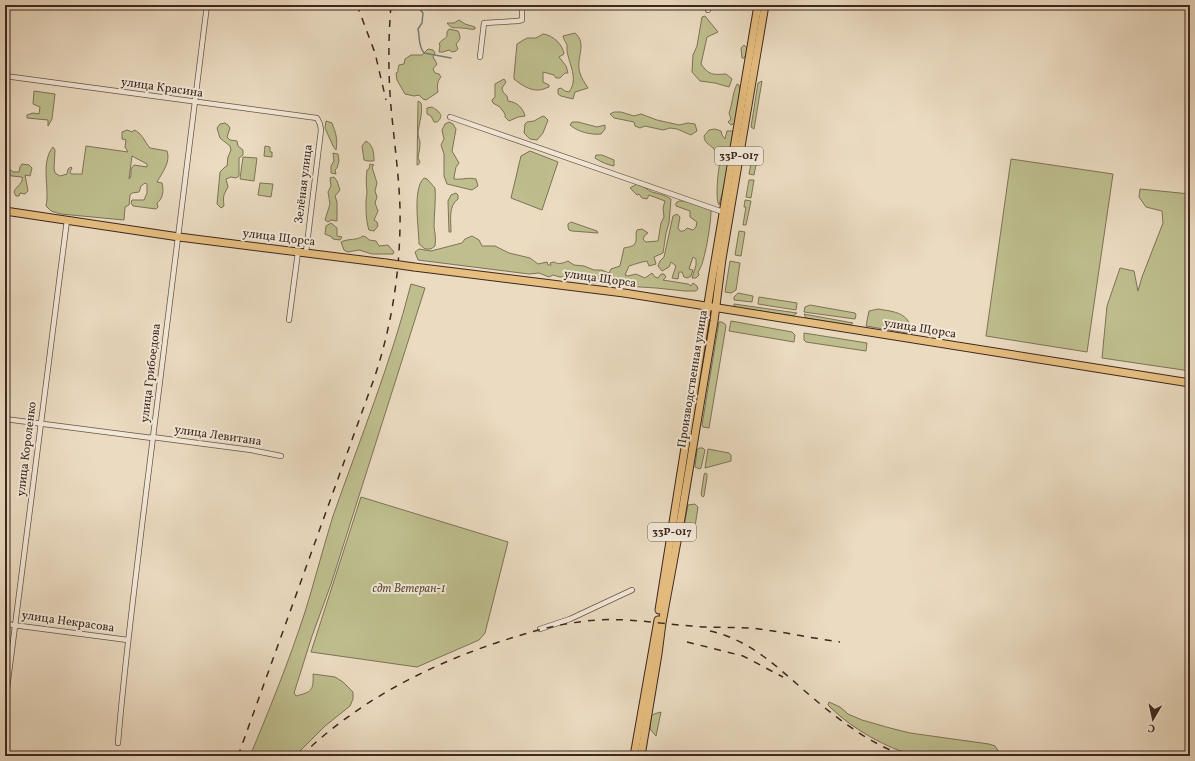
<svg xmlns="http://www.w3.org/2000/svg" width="1195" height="761" font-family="Vollkorn,serif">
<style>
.green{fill:#bebe8e;stroke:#7e7256;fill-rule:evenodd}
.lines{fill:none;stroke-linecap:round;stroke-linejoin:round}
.stream{stroke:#747f7a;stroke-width:1.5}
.minor-casing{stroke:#685448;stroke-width:6}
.primary-casing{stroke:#3d271f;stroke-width:9}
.trunk-casing{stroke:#3d271f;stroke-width:9}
.minor{stroke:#f2e8d7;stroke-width:4.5}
.primary{stroke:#e6be80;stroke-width:7}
.trunk{stroke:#e6be80;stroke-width:7}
.rail{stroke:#3d271f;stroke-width:1.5;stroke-dasharray:7 7;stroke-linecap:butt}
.primary-bridge-casing{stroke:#3d271f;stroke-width:9;stroke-linecap:butt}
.primary-bridge{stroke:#e6be80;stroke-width:7}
.labels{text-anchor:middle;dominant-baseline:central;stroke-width:4;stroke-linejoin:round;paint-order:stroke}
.shield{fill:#f2e8d7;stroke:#736156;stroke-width:1}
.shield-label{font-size:11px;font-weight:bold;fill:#3d271f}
.street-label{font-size:12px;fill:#3d271f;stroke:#f2e8d7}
.park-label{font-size:12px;font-style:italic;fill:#5d4d3b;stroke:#f2e8d7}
</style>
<rect width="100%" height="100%" fill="#ebdbc1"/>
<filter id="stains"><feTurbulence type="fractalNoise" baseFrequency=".005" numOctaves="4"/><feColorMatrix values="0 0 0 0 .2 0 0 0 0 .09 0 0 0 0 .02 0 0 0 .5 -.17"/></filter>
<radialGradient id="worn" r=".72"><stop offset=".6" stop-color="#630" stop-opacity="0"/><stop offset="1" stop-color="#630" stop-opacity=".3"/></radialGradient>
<g class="green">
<path d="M 705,16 L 718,32 L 707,37 L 701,64 C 709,75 712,75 726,74 L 732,79 L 729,87 L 715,83 L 700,81 L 692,72 L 693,55 L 697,46 L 702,17 Z"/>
<path d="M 459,20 L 465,24 L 475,27 L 475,29 C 470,30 467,28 462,28 C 455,27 452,30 447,23 L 454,23 Z"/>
<path d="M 449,29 L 458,31 C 461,37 461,39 456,44 L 458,49 L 456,51 L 452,52 L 449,50 L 443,52 L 439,52 L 440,45 L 439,44 C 442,38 448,40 447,32 Z"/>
<path d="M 575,33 C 588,44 575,59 580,73 C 581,78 585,83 588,88 L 575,92 L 573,99 L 561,96 L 558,94 L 558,89 L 561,88 L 565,91 L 569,92 C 579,79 569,64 567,51 C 567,49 567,47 567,45 C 565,41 564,40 563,36 Z"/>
<path d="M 543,34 C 553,35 563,45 564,54 L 559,57 L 566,66 L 568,73 L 565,73 L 560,78 L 556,78 L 554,75 L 543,72 L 543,82 L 549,85 L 549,87 C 546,88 542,90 539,90 C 530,91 520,84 514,79 L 514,75 L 517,44 L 527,38 L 536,38 Z"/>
<polygon points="744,45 747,48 747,53 744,58 742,58 741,48"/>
<path d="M 428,49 L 433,50 L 435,53 L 433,57 L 437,64 L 433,69 L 435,73 L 439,74 L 441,77 C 437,81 437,87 438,92 L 426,100 L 423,99 L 419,95 L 414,96 L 405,94 L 397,80 L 396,73 L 398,72 L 398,69 L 399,65 L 404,64 L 405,59 L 411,55 L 422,55 Z"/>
<path d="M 504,79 L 506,82 L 502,88 L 503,92 L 507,96 L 508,101 C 517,102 523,108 525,116 L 518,117 L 509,121 L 505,117 L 505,114 L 500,107 L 493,103 L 492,100 L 495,97 L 495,84 Z"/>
<polygon points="762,81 754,129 751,127 758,83"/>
<path d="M 737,84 L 739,85 L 740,94 L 735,123 L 731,125 L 728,122 L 731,119 L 729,113 C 733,102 732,95 737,84 Z"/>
<polygon points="34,91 55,94 52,119 48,126 48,120 27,118 27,115 33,113 39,114 40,107 33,104"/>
<path d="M 418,101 L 421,103 C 423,112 419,124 418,133 C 418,137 420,140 420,143 C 420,148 419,152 418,158 L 420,162 L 418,165 L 417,165 Z"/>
<path d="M 432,107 C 439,111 445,116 437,122 L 434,122 L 431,116 L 427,114 L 427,108 Z"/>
<polygon points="614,112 621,112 634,116 641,114 657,120 679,125 688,123 695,124 697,131 691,135 677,129 670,128 663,130 645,126 640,128 635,126 634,122 614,118 610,114"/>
<polygon points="543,116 545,117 548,120 543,133 537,140 530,139 524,133 525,124 527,122 534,121"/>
<path d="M 326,121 L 332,123 C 336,134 338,139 336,150 L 333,146 L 325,128 Z"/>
<path d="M 449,122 L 453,124 L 456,129 L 452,151 L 459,163 L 456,167 L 454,177 L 454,179 C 462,180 468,177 476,179 L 478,186 L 472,190 L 447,184 L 444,176 L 444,154 L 441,145 L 444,139 L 442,130 L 445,124 Z"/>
<path d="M 572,122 L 578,122 L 597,127 L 605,125 L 605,129 L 601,134 C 591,135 578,132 570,125 Z"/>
<path d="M 225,123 L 228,125 L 230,128 L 227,137 L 230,140 L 237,141 L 238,146 L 243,150 L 243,155 L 239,158 L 239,176 L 236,178 L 231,177 L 226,179 L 228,187 C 223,196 223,196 224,206 L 221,208 L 217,204 L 220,172 L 225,167 L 227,166 L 228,157 L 231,150 L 230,146 L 220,138 L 217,128 L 220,124 Z"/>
<path d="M 715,129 L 721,131 L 722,135 L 725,139 L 727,131 L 734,131 L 732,150 L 729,154 L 730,161 L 727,164 L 729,170 L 719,205 C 715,199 718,170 720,163 C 719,159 716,150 713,148 C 708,143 705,144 704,136 L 709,130 Z"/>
<path d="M 127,130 L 132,132 L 134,130 C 142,133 144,141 150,148 L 167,151 C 171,162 162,173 157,182 L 162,183 C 164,190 163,199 157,203 L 158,207 L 156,209 L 133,206 L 131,203 L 132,200 L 144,200 L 147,193 L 147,184 L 145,183 L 141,186 L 139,192 L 132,193 L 130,195 L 129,205 L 125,207 L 124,220 L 61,214 L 51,211 L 46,206 C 50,188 40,163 53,147 L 55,150 L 54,168 L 55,173 L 60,176 L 67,174 L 68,169 L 71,167 L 72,168 L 70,172 L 71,174 L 82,174 L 86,146 L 128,152 L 125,147 L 126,140 L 122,139 L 122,132 ZM 132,156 L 147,164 L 147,167 L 134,165 L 131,169 L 131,176 L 129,179 Z"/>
<path d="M 366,141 C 373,145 374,153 374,161 L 368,161 L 364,160 L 362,146 Z"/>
<polygon points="265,146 270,147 270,152 272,152 272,157 264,156"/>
<polygon points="754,148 759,149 754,175 749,174"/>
<polygon points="530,151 558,162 542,210 511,198 521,156"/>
<polygon points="333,153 338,154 339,161 337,168 335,170 336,174 331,173 331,166 334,161"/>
<path d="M 596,155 L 602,155 L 614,160 L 614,166 C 608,165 601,162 595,158 Z"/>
<polygon points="243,157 257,158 254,181 240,179"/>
<polygon points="1011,159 1113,174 1087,352 986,336"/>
<path d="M 22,164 L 29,165 L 32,168 L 30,176 L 25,175 L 28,191 L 25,194 L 20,193 L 19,196 L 16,196 L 14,192 C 16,186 24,183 22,177 L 12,176 L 6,173 L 5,167 L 7,167 L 13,172 L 19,172 L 20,167 Z"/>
<path d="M 370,164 L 374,165 L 372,167 L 377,183 L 375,191 L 377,197 L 375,203 L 378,211 L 374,220 L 377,222 L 378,226 L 374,231 L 369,230 C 366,221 366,211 366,201 C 366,198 367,195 367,192 C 366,184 366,178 367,170 L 369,169 Z"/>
<polygon points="334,177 337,181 340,190 335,196 337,202 337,221 331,220 328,222 325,220 330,204 328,192 331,186 330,178"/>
<path d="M 424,178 L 427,179 L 435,188 C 436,201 434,214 434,227 C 435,233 436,239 435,246 L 431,249 L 425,249 L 419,244 C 419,228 412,189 424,178 Z"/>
<polygon points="749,180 754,180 751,198 746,197"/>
<polygon points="260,183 273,184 271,197 258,195"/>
<path d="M 637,184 C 643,185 647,190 652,192 C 659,194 665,195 671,199 L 669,223 L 666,233 L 663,253 L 654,257 L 656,264 L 649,266 L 647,261 C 641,262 635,264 629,266 L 625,275 L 628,276 L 636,274 L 645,278 L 652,273 L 655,277 L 658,278 L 661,274 L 664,274 L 666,277 L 663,280 L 688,284 L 691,286 L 693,283 L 697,286 L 698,289 L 696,291 L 685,291 L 656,288 L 625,286 L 616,282 L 615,278 L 612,276 L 610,277 L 610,282 L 606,281 L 594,283 L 571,277 L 560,277 L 553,275 L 549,277 L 539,273 L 529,274 C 492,269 455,265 418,260 L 415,252 L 419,249 L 431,251 L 462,243 L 465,239 L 472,236 L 479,240 L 482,246 L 495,246 L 509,253 L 530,258 L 538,264 L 547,262 L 548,265 L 551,265 L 550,263 L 554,262 C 559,265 563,263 568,261 L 574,265 L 584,266 L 594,270 L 602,270 L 609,273 L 611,269 L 620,266 L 624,248 C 635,246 637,245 636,233 L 637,230 L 642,229 L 648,233 L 645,235 L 643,239 L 646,242 L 658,241 L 661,223 L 664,217 L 663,208 L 665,201 L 649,195 L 647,199 L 642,198 L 639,194 L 637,195 L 630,188 Z"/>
<polygon points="1140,189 1190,194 1190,371 1102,358 1107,306 1120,268 1134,271 1138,291 1142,277 1163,223 1162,211 1146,207 1139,197"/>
<path d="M 456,193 L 458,195 L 458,199 C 448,206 451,221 451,232 L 449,232 L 448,201 L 451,195 Z"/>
<polygon points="745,200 751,201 746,225 743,225 746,207 744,207"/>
<path d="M 679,201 L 684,201 L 710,209 L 711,211 C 711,222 705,264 698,272 L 699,275 L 696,278 L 692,278 L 696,265 L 696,259 L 693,257 L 689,269 L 693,270 L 691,276 L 688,278 L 684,277 L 682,272 L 679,272 L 678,279 L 672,278 L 676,266 L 671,262 L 669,267 L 662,271 L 658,266 L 660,261 L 664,257 L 673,216 L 677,214 L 680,217 L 678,228 L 680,231 L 684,231 L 687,228 L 693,230 L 696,227 L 697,222 L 690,217 L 690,211 L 676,206 L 676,203 Z"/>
<polygon points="571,222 597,231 598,233 572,231 569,230 568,227 568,224"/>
<polygon points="331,223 337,228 337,236 342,237 340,240 333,239 332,237 325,234 326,226"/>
<polygon points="739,231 745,232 741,256 735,255"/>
<path d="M 363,236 L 366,237 L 369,240 L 376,241 L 379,246 L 388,245 L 394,252 L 393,254 L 372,254 L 359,250 L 348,252 L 344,250 L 341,242 C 349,238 356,241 363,236 Z"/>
<polygon points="730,261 740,263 736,290 731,293 725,292"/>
<path d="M 411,284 L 425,288 L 331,584 L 312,636 L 294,693 L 296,696 C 311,692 314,691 313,674 L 335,677 L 343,682 L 353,692 L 353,699 L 350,706 L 325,726 L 295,756 L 250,756 C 270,708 289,661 305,612 C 315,580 323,548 333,516 C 360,439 391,363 411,284 Z"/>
<polygon points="738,293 753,296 752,302 734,300 734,297"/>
<polygon points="759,297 797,303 796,310 758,304"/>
<polygon points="734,304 797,313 793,316 734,307"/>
<polygon points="810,305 855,313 856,315 855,319 804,312 805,307"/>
<path d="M 878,309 C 895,312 910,312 912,334 L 866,326 L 869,311 Z"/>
<polygon points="804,314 853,323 850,325 806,318"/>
<polygon points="731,321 792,332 795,335 794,342 729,331"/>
<polygon points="719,322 722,322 725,324 726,326 709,428 703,427 702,425"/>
<polygon points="804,333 867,343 866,351 806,342 804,340"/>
<polygon points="699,448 703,448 705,450 701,468 700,469 695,467 697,450"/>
<polygon points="708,449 729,453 731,455 731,461 705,468"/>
<polygon points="705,473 707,474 707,477 704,496 703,497 701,495 704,475"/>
<polygon points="361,497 508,542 485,633 479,640 417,667 311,652"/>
<path d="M 695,504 L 698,507 L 694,533 C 690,534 686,535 683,531 L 688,505 Z"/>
<path d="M 829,702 L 840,707 L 848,714 L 862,720 L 890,728 L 910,733 L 989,744 L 995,746 L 999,752 L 998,755 L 996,756 L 915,756 C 885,747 854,730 831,708 L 828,705 Z"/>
<polygon points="661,712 656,736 650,729 651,717 654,714"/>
</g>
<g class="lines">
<path class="stream" d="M 416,5 L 423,13 L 422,23 L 418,29 C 420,37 418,46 424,53 L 451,58"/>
<g class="minor-casing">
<g id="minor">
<polyline points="708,10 709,5"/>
<polyline points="480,57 484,23 518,21 522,20 522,5"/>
<polyline points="5,76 317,118 320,124 321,130 306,252"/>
<polyline points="450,117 723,212"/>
<polyline points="289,320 298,252"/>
<polyline points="5,419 152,438"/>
<polyline points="152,437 251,450 281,456"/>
<polyline points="5,624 128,640"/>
<polyline points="540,629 570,619 632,590"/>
<polyline points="5,704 67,220"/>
<path d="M 118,743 C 124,668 134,592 143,517 C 163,346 187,176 207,5"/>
</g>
</g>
<g class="primary-casing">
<g id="primary">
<polyline points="5,211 179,237 386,263"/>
<polyline points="414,267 624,293 1190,383"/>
</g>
</g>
<g class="trunk-casing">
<g id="trunk">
<polyline points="659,610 711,285 758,5"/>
<polyline points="634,756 658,620"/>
<polyline points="641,756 658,654 662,623 678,536 714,321 722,259 765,5"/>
</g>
</g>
<use href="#minor" class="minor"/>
<use href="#primary" class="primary"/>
<use href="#trunk" class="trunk"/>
<g class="rail">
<polyline points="357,5 375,53 386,100"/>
<path d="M 710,631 C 750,640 776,666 806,692 C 835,717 868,743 905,756"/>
<polyline points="687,642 743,656 783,677"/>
<path d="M 238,756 L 375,376 C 393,321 401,265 400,208 C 399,178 395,148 392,117 C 388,80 388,42 391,5"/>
<path d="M 301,756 C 356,703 424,667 496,643 C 529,632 563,622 599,620 C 631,618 661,624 692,626 C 711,628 731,627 750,628 C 780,631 810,638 840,642"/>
</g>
<g class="primary-bridge-casing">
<polyline id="primary-bridge" points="386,263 414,267"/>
</g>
<use href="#primary-bridge" class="primary-bridge"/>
</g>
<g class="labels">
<g class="shield">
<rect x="715" y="147" width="48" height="18" rx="3"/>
<rect x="648" y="523" width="48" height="18" rx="3"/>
</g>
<g class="shield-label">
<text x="739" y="156">33Р-017</text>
<text x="672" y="532">33Р-017</text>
</g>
<g class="street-label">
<text transform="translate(162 88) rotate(8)">улица Красина</text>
<text transform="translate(304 184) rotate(-83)">Зелёная улица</text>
<text transform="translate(279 238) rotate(7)">улица Щорса</text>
<text transform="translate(600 279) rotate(8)">улица Щорса</text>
<text transform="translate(920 329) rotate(9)">улица Щорса</text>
<text transform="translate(151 373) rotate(-83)">улица Грибоедова</text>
<text transform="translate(693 379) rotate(-81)">Производственная улица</text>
<text transform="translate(218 436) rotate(8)">улица Левитана</text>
<text transform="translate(27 449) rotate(-83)">улица Короленко</text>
<text transform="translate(68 622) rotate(8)">улица Некрасова</text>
</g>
<g class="park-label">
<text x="409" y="589">сдт Ветеран-1</text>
</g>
</g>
<rect width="1195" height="761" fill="none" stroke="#ebdbc1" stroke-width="20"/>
<rect x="6" y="6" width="1183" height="749" fill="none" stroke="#3d271f" stroke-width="2"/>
<rect x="10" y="10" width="1175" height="741" fill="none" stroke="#3d271f"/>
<g transform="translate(1153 719) rotate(189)" stroke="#f2e8d7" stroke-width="3" paint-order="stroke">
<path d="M0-3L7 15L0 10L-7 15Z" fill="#3d271f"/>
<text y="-6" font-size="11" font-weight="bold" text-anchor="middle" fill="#3d271f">С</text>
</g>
<rect width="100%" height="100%" filter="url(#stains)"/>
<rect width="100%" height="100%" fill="url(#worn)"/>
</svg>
